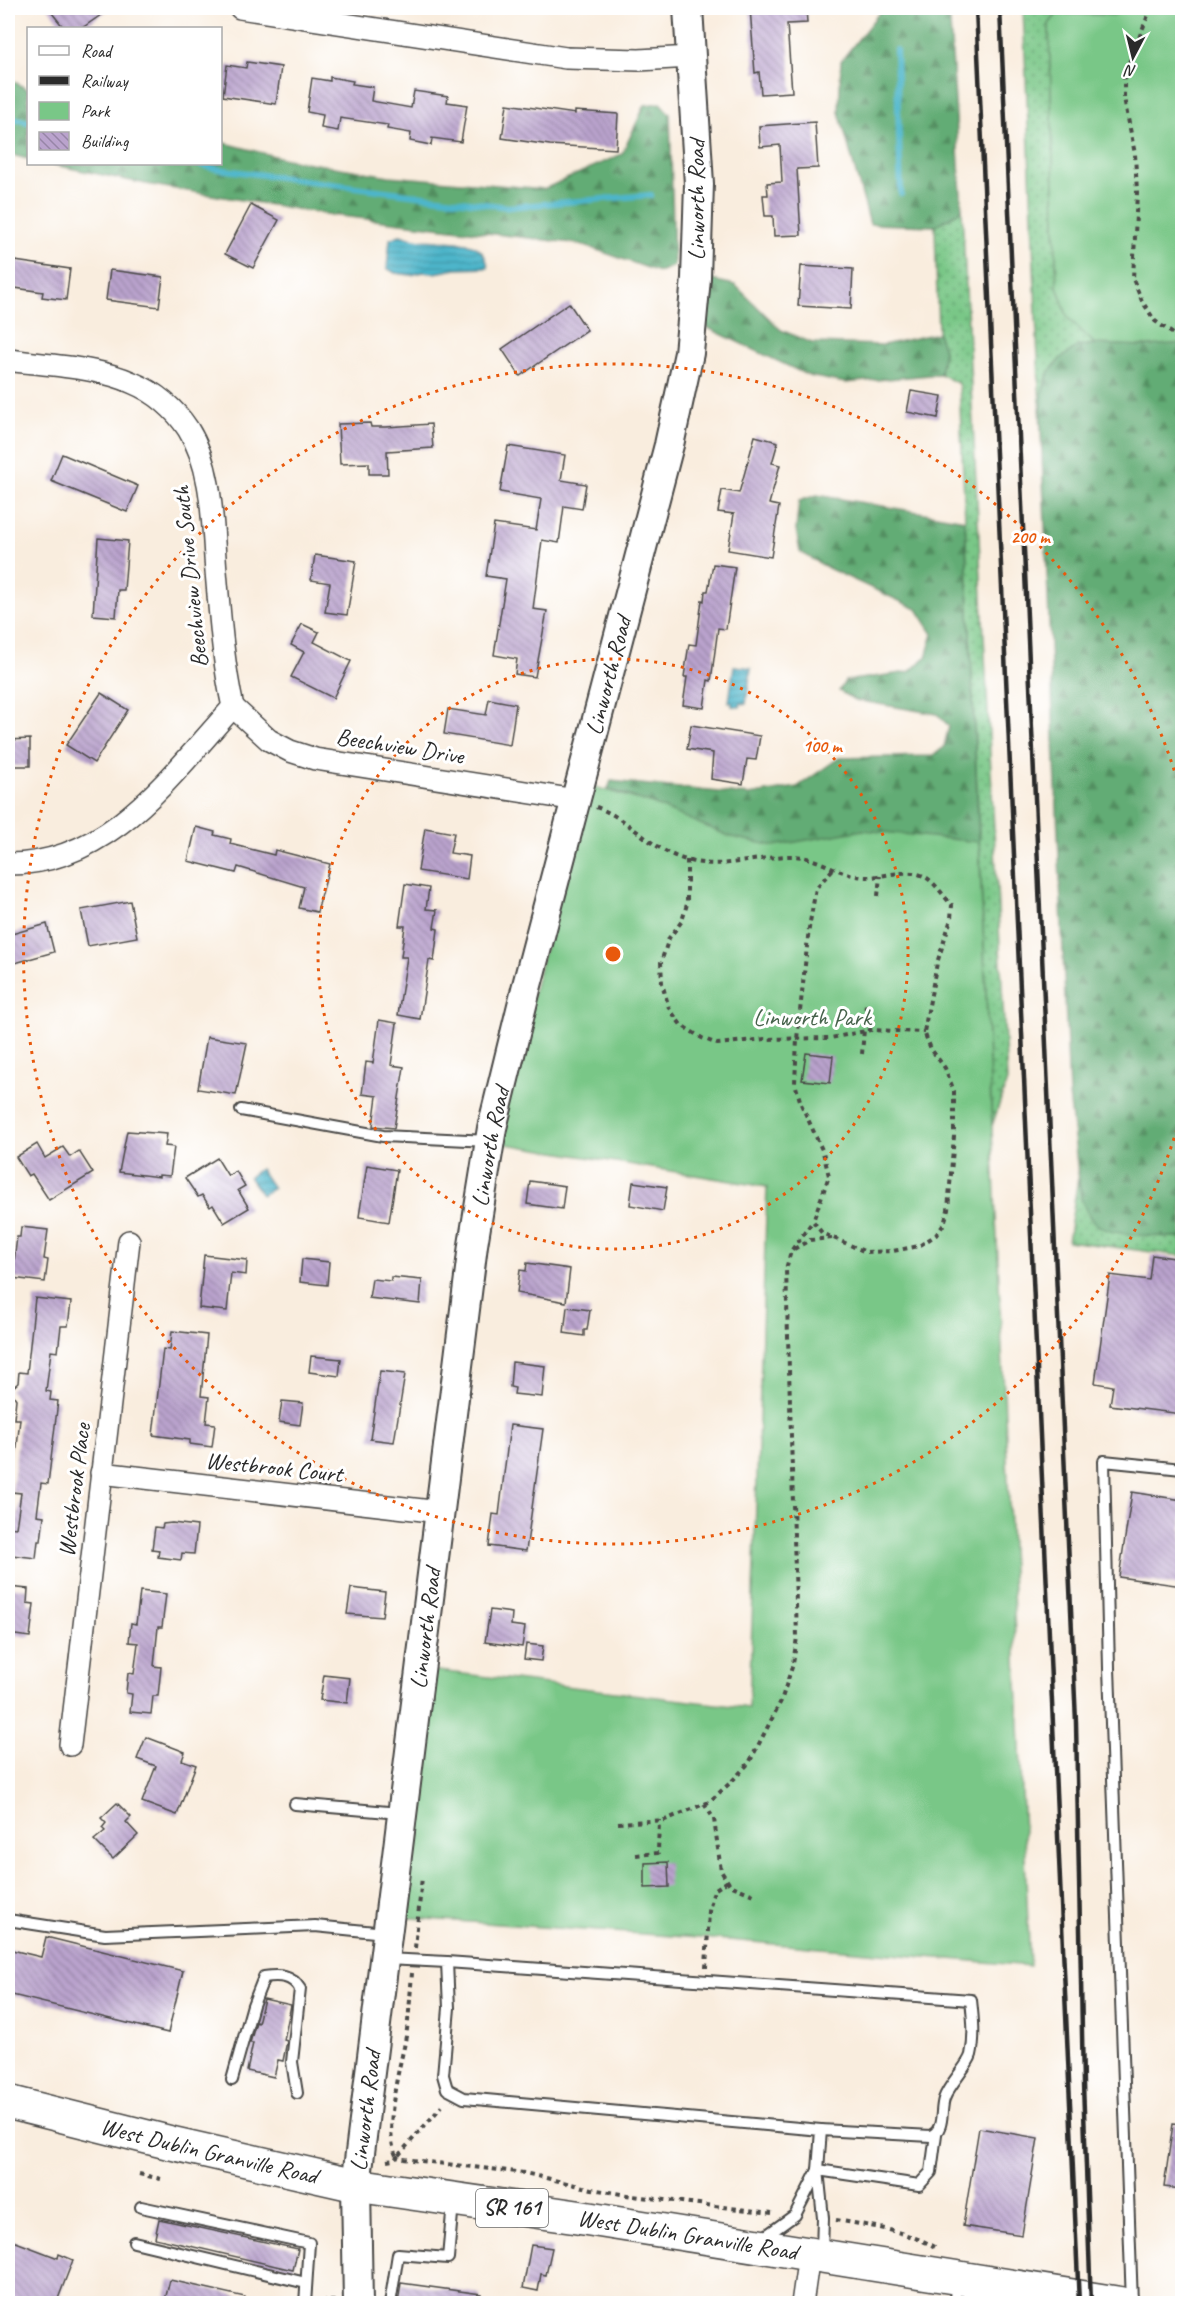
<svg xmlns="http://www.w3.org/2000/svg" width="1190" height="2311" font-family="Caveat,sans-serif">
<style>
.grass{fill:url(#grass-dots);stroke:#527959;stroke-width:1.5}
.forest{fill:url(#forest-firs);stroke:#466c50;stroke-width:1.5}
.park{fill:#79c787;stroke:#527959;stroke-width:1.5}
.water{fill:url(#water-rules);stroke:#3c707b;stroke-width:1.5}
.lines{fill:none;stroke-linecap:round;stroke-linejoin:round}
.stream{stroke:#4db6cb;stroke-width:6}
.building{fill:url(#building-back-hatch)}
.lane-casing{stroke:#4a4846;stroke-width:14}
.street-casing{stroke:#4a4846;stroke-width:24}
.secondary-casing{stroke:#4a4846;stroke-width:32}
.primary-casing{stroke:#4a4846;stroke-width:36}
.path{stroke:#4a4846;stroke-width:4;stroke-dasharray:4.5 4.5;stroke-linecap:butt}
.lane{stroke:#fff;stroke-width:10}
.street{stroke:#fff;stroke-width:21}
.secondary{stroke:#fff;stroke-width:28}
.primary{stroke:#fff;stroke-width:33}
.rail{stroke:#2b2b2b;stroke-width:4.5}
.ring{fill:none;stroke:#e8590c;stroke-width:3;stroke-dasharray:3 6}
.labels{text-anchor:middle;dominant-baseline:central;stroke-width:6;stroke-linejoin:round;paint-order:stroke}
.shield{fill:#fff;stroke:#6b6b6b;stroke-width:1.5}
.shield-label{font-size:22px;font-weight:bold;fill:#2b2b2b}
.street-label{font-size:24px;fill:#2b2b2b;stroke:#fff}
.park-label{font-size:24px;fill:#46624b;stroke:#fff}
.centre{fill:#e8590c;stroke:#fff;stroke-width:3}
.ring-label{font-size:18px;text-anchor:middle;font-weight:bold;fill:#e8590c;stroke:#fff;stroke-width:6;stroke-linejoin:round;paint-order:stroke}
</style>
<defs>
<pattern id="grass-dots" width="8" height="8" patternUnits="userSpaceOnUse" patternTransform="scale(1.5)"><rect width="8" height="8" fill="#79c787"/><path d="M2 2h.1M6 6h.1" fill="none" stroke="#63a26f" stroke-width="1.8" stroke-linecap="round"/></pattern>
<pattern id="forest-firs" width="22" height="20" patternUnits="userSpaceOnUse" patternTransform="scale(1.5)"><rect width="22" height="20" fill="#62ac74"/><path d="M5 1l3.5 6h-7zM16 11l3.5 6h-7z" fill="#518c5f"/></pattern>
<pattern id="water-rules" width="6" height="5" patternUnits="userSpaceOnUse" patternTransform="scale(1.5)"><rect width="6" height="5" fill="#4db6cb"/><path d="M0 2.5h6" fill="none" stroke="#4094a5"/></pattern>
<pattern id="building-back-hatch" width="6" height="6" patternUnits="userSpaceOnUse" patternTransform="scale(1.5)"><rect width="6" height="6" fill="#baa3cd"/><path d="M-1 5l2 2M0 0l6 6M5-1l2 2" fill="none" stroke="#9785a7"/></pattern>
</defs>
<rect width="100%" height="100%" fill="#fff"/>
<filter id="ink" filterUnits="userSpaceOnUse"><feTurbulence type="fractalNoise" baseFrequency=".0167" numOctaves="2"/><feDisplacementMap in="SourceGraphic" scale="12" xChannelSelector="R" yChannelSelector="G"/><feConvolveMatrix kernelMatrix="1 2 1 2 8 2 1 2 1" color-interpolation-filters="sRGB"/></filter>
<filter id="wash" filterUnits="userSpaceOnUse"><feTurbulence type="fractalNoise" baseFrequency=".008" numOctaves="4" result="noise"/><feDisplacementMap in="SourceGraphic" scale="24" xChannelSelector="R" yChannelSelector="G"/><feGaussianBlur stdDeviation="1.35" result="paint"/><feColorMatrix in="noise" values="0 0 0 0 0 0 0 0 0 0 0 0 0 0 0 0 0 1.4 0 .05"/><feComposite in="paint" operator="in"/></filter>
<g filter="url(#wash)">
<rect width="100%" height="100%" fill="#f9edde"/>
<g class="grass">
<polygon points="1023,8 1057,14 1049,24 1057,286 1068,318 1095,344 1077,347 1042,394 1041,431"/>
<polygon points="962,210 1007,1081 992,1126 959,384 940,374 944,351 938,333 935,226"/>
<path d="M 1078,1178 C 1084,1222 1096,1231 1139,1234 C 1154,1235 1168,1237 1182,1237 L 1182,1256 L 1068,1241 Z"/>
</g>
<g class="forest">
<polygon points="883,8 949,8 962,210 935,226 870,224 839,112 841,61"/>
<polygon points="1032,8 1125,8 1114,15 1057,14"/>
<polygon points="8,78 28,90 28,159 8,154"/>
<polygon points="660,103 670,114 674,266 659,272 580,244 332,215 146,184 50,164 220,164 221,142 286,159 389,176 544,189 622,154 645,105"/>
<polygon points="707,279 735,285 781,330 812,343 883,345 938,333 944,350 940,374 845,383 809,376 704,326"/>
<path d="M 1182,343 L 1182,1237 L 1174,1237 C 1153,1235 1112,1238 1095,1223 C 1088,1217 1085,1207 1081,1199 L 1069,1094 L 1041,431 L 1042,393 L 1049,372 L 1061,358 L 1077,347 L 1095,344 L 1148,346 Z"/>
<polygon points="817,495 965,520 979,842 863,830 774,846 731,837 650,803 608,789 611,781 749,795 797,787 839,758 933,756 944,747 949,726 937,714 855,700 839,691 845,681 909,672 926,657 933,634 917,609 830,569 800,552 796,529 799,501"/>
</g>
<g class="park">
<polygon points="1125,8 1182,8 1182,343 1148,346 1095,344 1068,318 1057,286 1049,24 1057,14 1114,15"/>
<polygon points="588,785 650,803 731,837 774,846 863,830 979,842 1030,1966 729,1940 399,1917 430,1670 749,1708 767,1187 494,1142"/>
</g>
<g class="water">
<path d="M 400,235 C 408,237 416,240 424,240 C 448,243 485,235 488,268 L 456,269 L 435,273 L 423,272 L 411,275 L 395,273 L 387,268 L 390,239 Z"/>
<polygon points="734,666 751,668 746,704 741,703 740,707 732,706 732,702 729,702"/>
<polygon points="260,1169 273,1188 262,1195 249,1177"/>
</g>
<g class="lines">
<g class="stream">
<polyline points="896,50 901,194"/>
<polyline points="8,117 28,122"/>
<polyline points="197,164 218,169 508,207 651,195"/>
</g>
</g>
<g id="blocks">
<g class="building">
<polygon points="48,8 111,8 82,28 64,28"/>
<polygon points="750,8 806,8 807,23 787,24 792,92 761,94 759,72 755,73"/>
<polygon points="247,62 281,67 276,104 223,96 227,65 246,68"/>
<polygon points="330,77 353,81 352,84 373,87 371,101 411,108 414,91 448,96 447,102 467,105 461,142 432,138 431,145 410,141 411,133 387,129 388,125 340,118 338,131 321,128 323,115 307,112 312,78 330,81"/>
<polygon points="507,104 575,114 575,111 618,114 616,149 550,145 502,138"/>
<polygon points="815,122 818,168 797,169 801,235 774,236 773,216 765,216 763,195 768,195 767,183 782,182 780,145 760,147 759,126"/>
<polygon points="251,205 279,220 253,268 225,254"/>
<polygon points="8,260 70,269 66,300 42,297 43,292 8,287"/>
<polygon points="801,266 853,269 851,309 798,306"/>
<polygon points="110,270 163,277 159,307 106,300"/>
<polygon points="569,303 587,330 520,376 502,349"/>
<polygon points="911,391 942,396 938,418 907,412"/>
<polygon points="370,423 371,427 386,427 431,424 433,448 387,451 388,474 369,474 369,463 340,464 338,424"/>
<polygon points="755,436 778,442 772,463 780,465 769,504 779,506 771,557 728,550 734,514 718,512 722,490 739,493"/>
<polygon points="508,446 565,455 561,480 586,484 582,509 564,506 559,543 542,540 533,609 547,611 535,677 515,674 517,659 494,655 506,579 486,576 494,524 536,530 541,499 500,492"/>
<polygon points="62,454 138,486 127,512 51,481"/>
<polygon points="98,538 128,541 124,590 118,590 116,617 93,615"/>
<polygon points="315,555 356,561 347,615 325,612 330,583 311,580"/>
<polygon points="713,564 735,567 726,629 718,628 711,681 708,680 704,708 683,705 687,677 684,677 689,644 696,645 702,600 704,601 705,591 708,591"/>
<polygon points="302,624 319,632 314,642 351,661 333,698 291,677 304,652 291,645"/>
<polygon points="101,693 128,710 94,763 66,745"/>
<polygon points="489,699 516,704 510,745 444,734 448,709 486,715"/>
<polygon points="691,725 760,736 756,760 747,759 743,784 711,779 713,753 687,749"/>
<polygon points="30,739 30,766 8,766 8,740"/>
<polygon points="196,827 215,832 214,835 231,839 230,844 274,855 275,850 330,864 317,912 299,908 304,887 238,867 236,873 188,861"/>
<polygon points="425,828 454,833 450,853 470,856 467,879 418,871"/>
<polygon points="405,884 429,888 426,909 437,910 434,928 438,929 434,961 429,960 420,1019 398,1015 407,957 401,957 405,926 399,926"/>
<polygon points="130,901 137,937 88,946 81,910"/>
<polygon points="47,924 54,952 8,965 8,935"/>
<polygon points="379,1020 397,1023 391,1065 404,1067 394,1128 373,1126 377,1096 362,1094 366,1062 373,1063"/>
<polygon points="207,1037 247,1043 236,1095 198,1089"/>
<polygon points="806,1053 833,1056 830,1083 802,1080"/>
<polygon points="127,1131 167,1134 165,1146 174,1147 170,1176 159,1175 159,1177 119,1172"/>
<polygon points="37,1144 45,1158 63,1147 70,1157 79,1151 93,1173 49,1200 32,1174 28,1176 16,1157"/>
<polygon points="217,1158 228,1176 236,1171 245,1186 238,1190 249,1208 224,1223 213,1205 210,1207 202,1195 198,1197 185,1178"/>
<polygon points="367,1165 397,1170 389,1222 359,1217"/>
<polygon points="530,1181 565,1186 562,1209 527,1204"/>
<polygon points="633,1182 667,1187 663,1211 630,1205"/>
<polygon points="21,1227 48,1230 44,1259 48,1260 45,1282 12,1278 17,1237 20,1237"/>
<polygon points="204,1255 247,1260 246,1275 231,1273 227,1311 199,1308"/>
<polygon points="1152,1255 1182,1259 1182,1414 1110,1405 1113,1386 1095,1383 1110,1275 1149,1280"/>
<polygon points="302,1259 329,1262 327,1285 300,1282"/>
<polygon points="527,1263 570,1269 566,1302 517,1293 520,1270 526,1271"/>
<polygon points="391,1277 422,1280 420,1304 369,1298 372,1279 391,1281"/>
<polygon points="35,1298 71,1302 68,1326 61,1326 58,1352 51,1351 46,1391 51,1392 50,1400 58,1401 48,1484 41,1483 37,1515 44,1516 41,1541 38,1541 36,1558 12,1555 13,1550 8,1549 8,1527 16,1528 21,1493 12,1492 20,1419 14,1419 16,1399 10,1390 18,1383 19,1372 27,1373"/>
<polygon points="567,1307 590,1310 587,1330 584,1330 584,1336 564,1333"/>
<polygon points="172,1331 207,1335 201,1396 209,1397 206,1423 215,1424 212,1447 190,1444 190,1440 153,1435 163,1349 170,1350"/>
<polygon points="311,1356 341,1359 339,1376 309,1372"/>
<polygon points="512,1362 545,1366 542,1397 514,1394 515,1388 510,1387"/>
<polygon points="380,1371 405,1374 394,1442 370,1439"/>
<polygon points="282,1401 303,1403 300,1425 279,1422"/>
<polygon points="510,1425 543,1429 526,1551 489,1546 493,1514 499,1515"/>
<polygon points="1132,1492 1182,1500 1182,1586 1119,1577"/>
<polygon points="172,1523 197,1526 194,1554 182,1553 181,1560 158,1557 159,1550 152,1549 155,1527 162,1528 163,1524"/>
<polygon points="8,1587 28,1589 27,1603 34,1604 30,1637 8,1634"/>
<polygon points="351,1588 385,1592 382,1617 347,1614"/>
<polygon points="140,1591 166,1594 162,1627 158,1627 154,1666 161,1667 158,1696 153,1696 151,1714 130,1712 132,1694 126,1693 128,1673 134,1674 138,1643 129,1642 131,1623 136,1624"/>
<polygon points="490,1610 512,1613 511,1625 525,1627 522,1647 485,1642"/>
<polygon points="526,1644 543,1646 541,1661 524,1659"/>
<polygon points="324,1675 350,1678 347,1703 320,1700"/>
<polygon points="146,1737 185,1752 182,1760 196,1765 177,1815 142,1802 156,1766 137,1759"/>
<polygon points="117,1803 131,1817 126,1822 138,1835 113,1859 94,1840 105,1831 102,1828 106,1823 101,1818"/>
<polygon points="668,1862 669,1887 645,1888 645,1863"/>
<polygon points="46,1937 183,1971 168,2033 8,1994 8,1949 41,1957"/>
<polygon points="264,1999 291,2005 284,2040 287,2041 283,2061 278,2060 274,2077 247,2071 253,2043 250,2043 256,2022 258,2023"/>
<polygon points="1173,2124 1182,2125 1182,2189 1164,2187"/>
<polygon points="979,2128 1038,2138 1022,2235 963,2226"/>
<polygon points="159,2219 298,2249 293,2270 155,2238"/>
<polygon points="8,2239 58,2258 59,2254 73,2260 56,2304 8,2304"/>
<polygon points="531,2245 552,2248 546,2275 541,2274 538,2291 523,2288"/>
<polygon points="170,2280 245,2297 245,2304 164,2304"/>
<polygon points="401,2283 481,2294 480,2304 398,2304"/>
</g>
</g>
</g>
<g filter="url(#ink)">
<use href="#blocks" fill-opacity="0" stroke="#4a4846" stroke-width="1.5"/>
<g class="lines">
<g class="lane-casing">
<g id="lane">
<polyline points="241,1110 383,1136 489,1141"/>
<polyline points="295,1804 400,1813"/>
<polyline points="8,1920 105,1935 315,1926 385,1933"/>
<polyline points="386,1959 447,1962 449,2008 443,2075 447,2089 464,2098 821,2130 818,2170 823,2218 822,2251"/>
<path d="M 447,1962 L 971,2000 C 973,2018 975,2037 971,2055 C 968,2066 949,2084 944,2099 C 940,2111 945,2129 931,2136 L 821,2130"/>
<path d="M 232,2080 L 253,2005 L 264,1977 C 279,1975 292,1975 300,1989 L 292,2062 L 297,2093"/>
<polyline points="818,2170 919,2185 931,2172 936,2134"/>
<polyline points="141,2207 309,2243 305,2304"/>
<polyline points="763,2238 795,2215 818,2170"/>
<polyline points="134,2242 306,2283"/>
<polyline points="1132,2303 1109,1668 1104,1461 1182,1469"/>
<polyline points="390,2304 398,2254 448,2258 453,2203"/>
<polyline points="955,2304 956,2280"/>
</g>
</g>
<g class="street-casing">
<g id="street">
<polyline points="240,8 566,58 639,60 691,57"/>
<path d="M 8,360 C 45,365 99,367 133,383 C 155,392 175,409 188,429 C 214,470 212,525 216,571 C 220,617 223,662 233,707"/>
<polyline points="233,707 269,740 290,751 315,759 576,800"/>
<path d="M 8,864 C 110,864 170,776 233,707"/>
<polyline points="101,1473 440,1512"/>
<polyline points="70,1745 129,1241"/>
<polyline points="802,2304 809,2255"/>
</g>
</g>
<g class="secondary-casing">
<g id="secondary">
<path id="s1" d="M 358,2304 L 356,2185 L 473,1245 L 492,1128 L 526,989 L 669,445 L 689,353 L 696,278 L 699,184 L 688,8"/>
</g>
</g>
<g class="primary-casing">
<g id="primary">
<path id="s2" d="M 8,2102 L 171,2143 L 356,2185 L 577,2217 L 1123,2304"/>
</g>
</g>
<g class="path">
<polyline points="1151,8 1124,75 1124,98 1135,154 1137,192 1133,279 1142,301 1155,321 1176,336"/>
<path d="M 596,807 C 632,820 652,852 690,861 C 724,869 756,857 790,856 C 816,855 838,875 864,877 C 884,878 909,866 927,878 C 936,884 944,897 952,905 L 951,919 L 937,963 L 924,1032 L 931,1049 L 945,1068 L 954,1091 L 954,1136 L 948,1210 L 944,1224 L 936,1235 L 919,1246 L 893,1251 L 866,1252 L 822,1233 L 813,1221 L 829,1176 L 823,1152 L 801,1104 L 795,1083 L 797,1039 L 809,928 L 816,888 L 833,869"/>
<polyline points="687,860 687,904 682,921 669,938 661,962 662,983 669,1008 681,1025 702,1038 717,1044 765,1039 831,1038 870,1030 924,1032"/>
<polyline points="878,896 880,876"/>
<polyline points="862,1054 866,1004"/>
<polyline points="794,1249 810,1240 832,1238"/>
<polyline points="704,1804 714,1819 721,1871 730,1885 754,1895"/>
<polyline points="618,1823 665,1820 709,1802 730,1783 749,1763 781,1701 793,1664 797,1637 786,1269 791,1251 813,1221"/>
<polyline points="636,1855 658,1853 659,1820"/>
<polyline points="415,1948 422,1877"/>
<polyline points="706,1968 709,1911 714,1890 728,1881"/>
<path d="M 412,1973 C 410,1997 409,2023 404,2047 C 398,2072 383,2134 397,2157 L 442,2106"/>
<polyline points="387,2161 394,2160 397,2157 403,2159 525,2173 592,2189 633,2196 772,2213"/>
<polyline points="139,2174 161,2179"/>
<path d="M 836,2220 C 870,2226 904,2230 935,2247"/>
<polyline points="321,2301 336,2301"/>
</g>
<use href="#lane" class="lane"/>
<use href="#street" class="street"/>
<use href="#secondary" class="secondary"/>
<use href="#primary" class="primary"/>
<g class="rail">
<polyline points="976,8 1079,2304"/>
<polyline points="1000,8 1076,1722 1083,2084 1091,2304"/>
</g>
</g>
</g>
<g class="ring">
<circle cx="613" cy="954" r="295"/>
<path d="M1182 1112A590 590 0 1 1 1182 796"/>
</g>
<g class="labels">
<rect class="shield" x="476" y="2189" width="72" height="38" rx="4.5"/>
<g class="shield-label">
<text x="512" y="2208">SR 161</text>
</g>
<g class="street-label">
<text transform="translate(696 200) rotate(-90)">Linworth Road</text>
<text transform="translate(190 577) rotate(-96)">Beechview Drive South</text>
<text stroke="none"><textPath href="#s1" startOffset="1652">Linworth Road</textPath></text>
<text transform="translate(400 746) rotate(9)">Beechview Drive</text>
<text stroke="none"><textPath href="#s1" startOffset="1166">Linworth Road</textPath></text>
<text transform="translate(274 1467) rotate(6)">Westbrook Court</text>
<text transform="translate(74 1490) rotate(-83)">Westbrook Place</text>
<text stroke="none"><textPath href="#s1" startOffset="680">Linworth Road</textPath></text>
<text stroke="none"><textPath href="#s1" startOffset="194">Linworth Road</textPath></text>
<text stroke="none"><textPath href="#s2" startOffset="207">West Dublin Granville Road</textPath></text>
<text stroke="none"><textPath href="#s2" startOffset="693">West Dublin Granville Road</textPath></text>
</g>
<g class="park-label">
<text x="812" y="1017">Linworth Park</text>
</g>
</g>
<circle cx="613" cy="954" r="9" class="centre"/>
<g class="ring-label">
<text x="1030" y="543">200 m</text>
<text x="822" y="752">100 m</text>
</g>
<rect width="1190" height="2311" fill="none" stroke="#fff" stroke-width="30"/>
<rect x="27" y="27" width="195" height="138" fill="#ffffff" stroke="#aaaaaa" stroke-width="1.5"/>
<rect x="39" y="46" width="30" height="9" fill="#ffffff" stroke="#aaaaaa" stroke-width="1.5"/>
<text x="81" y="57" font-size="18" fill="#2b2b2b">Road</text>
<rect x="39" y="76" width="30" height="9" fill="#2b2b2b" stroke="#aaaaaa" stroke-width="1.5"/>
<text x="81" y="87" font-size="18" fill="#2b2b2b">Railway</text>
<rect x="39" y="102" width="30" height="18" fill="#79c787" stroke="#aaaaaa" stroke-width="1.5"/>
<text x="81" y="117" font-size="18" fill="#2b2b2b">Park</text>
<rect x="39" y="132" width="30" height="18" fill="url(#building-back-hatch)" stroke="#aaaaaa" stroke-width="1.5"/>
<text x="81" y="147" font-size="18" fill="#2b2b2b">Building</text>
<g transform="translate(1133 57) rotate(187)" stroke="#ffffff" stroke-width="4.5" paint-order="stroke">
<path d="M0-4.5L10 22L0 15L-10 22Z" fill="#2b2b2b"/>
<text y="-9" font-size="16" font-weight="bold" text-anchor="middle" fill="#2b2b2b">N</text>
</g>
</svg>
